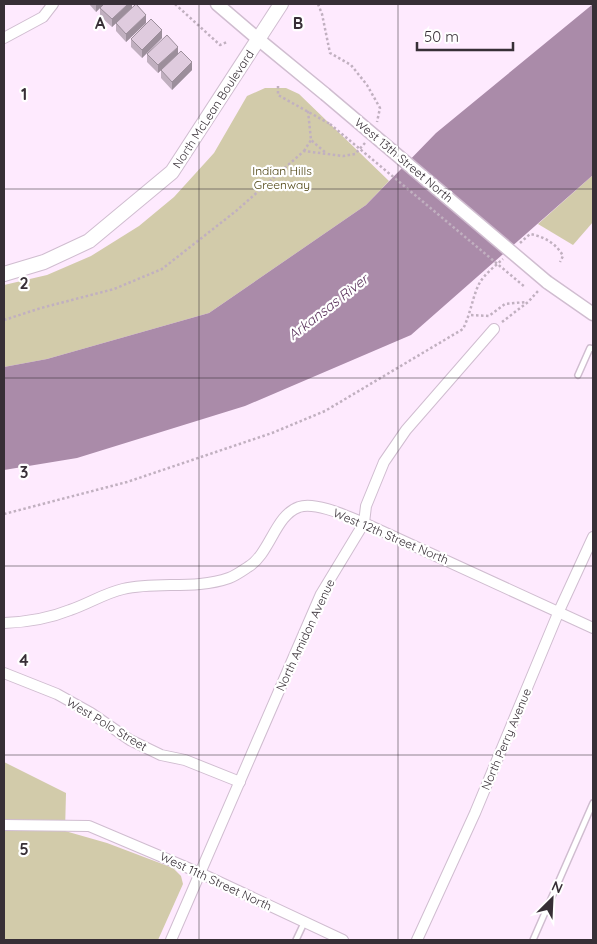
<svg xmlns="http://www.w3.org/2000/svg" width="597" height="944" font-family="Quicksand,sans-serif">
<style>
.green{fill:#d2cbaa}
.water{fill:#aa8ba9}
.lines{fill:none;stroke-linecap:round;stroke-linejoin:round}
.service-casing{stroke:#d0bdd0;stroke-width:8}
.minor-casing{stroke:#d0bdd0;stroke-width:12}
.tertiary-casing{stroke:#d0bdd0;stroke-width:15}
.secondary-casing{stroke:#d0bdd0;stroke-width:16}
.path{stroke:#c1b0c0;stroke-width:2.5;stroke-dasharray:2.5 2.5;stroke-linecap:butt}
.service{stroke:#fff;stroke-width:5}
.minor{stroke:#fff;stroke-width:10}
.tertiary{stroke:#fff;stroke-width:12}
.secondary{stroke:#fff;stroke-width:14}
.tertiary-bridge-casing{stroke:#d0bdd0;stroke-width:15;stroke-linecap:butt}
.path-bridge{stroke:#c1b0c0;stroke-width:2.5;stroke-dasharray:2.5 2.5;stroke-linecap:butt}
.tertiary-bridge{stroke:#fff;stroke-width:12}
.wall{fill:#c0afbf}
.shaded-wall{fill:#9c8e9b}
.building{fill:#dfcbde;stroke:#9c8e9b}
.grid{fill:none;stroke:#372f36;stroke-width:1;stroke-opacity:0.55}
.labels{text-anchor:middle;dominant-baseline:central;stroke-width:4.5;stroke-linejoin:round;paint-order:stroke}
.street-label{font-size:12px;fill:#372f36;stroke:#fff}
.park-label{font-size:12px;fill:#4c420f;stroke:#fff}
.water-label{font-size:14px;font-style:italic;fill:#5b325c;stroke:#fff}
.grid-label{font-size:16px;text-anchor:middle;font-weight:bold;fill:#372f36;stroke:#fff;stroke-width:4.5;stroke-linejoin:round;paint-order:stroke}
</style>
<rect width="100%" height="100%" fill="#feeafe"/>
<g class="green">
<polygon points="265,88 286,88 299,94 389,181 366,205 209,313 47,359 4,367 4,285 47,275 91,256 139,226 174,197 214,153 247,96"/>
<polygon points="593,175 593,222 573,245 538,224"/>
<polygon points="4,762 66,793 65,831 107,843 173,868 181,876 183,884 158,940 4,940"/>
</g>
<polygon class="water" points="593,4 593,175 411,335 245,406 77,458 4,470 4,367 47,359 209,313 366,205 436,133"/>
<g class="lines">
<g class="service-casing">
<g id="service">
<polyline points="578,375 590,348 593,349"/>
<polyline points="296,940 304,923"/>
<polyline points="533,940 593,803"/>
</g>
</g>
<g class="minor-casing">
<g id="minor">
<polyline points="4,38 43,17 53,4"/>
<path d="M 4,623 C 28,622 48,619 70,610 C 88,604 105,593 123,589 C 157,581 195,590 229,578 C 235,576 242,571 248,567 C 270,554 275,515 299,507 C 315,501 349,517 364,523 L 593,628"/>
<polyline points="4,673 57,694 91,713 130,740 161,755 185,760 240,782"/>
<polyline points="4,825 89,826 200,873 343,940"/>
<polyline points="171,940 321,594 364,523 366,506 384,462 406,430 494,329"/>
<polyline points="417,940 475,813 559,611 593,537"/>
</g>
</g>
<g class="tertiary-casing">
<g id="tertiary">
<polyline points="217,4 258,39 325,94"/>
<polyline points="547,282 593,314"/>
</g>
</g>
<g class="secondary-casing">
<polyline id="secondary" points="4,274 44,262 89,241 172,172 281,4"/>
</g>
<g class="path">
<polyline points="175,4 220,45 227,42"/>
<polyline points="318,4 322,14 330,53 351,65 367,85 380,108 377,122"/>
<polyline points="278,86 278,95 330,124"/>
<polyline points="308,111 311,140 326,153"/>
<polyline points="304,151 311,140"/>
<path d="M 520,243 L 530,234 C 543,236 557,244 563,256 L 560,262"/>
<polyline points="471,315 489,316 505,304 526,302"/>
<polyline points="4,320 41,308 114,289 162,269 236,211 304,151 343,156 355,154 365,143"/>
<polyline points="502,322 528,302 539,290"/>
<path d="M 4,514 L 127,482 L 272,433 L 325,411 L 463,329 C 470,315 472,300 478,286 C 483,275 494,267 503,259"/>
</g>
<use href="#service" class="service"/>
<use href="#minor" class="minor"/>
<use href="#tertiary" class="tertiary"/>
<use href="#secondary" class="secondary"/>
<g class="tertiary-bridge-casing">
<polyline id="tertiary-bridge" points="325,94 547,282"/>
</g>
<polyline class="path-bridge" points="330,124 525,287"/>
<use href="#tertiary-bridge" class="tertiary-bridge"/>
</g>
<g class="wall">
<polygon points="89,4 104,4 96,12"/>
<polygon points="132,4 132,8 146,23 126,42 116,31 116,23 112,27 100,16 100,8"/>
<polygon points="162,38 142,58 131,47 131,39"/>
<polygon points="147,54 178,54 192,70 172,90 161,78 161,70 158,73 147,62"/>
</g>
<g class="shaded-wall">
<polygon points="96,4 104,4 96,12"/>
<polygon points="128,4 132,4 132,8 112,27 112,19"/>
<polygon points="146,15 146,23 126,42 126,34"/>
<polygon points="162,30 162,38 142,58 142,50"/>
<polygon points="178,47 178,55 158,73 158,65"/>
<polygon points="192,62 192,70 172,90 172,82"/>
</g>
<g class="building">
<polygon points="104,4 128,4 112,19 100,8"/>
<polygon points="136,4 146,15 126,34 116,23"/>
<polygon points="151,19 162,30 142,50 131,39"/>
<polygon points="167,35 178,47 158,65 147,54"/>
<polygon points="181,51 192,62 172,82 161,70"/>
</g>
<path class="grid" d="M 199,4 L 199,940M 398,4 L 398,940M 4,189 L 593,189M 4,378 L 593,378M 4,566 L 593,566M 4,755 L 593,755"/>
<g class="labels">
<g class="street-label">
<text transform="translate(213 109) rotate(-57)">North McLean Boulevard</text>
<text transform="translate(404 160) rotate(40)">West 13th Street North</text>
<text transform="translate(391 536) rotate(23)">West 12th Street North</text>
<text transform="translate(305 635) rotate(-65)">North Amidon Avenue</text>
<text transform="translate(107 724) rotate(31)">West Polo Street</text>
<text transform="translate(506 739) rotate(-67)">North Perry Avenue</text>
<text transform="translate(216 881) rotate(25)">West 11th Street North</text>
</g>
<g class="park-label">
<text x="282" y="170">Indian Hills<tspan x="282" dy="14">Greenway</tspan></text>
</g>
<g class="water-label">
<text transform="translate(328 307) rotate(-38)">Arkansas River</text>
</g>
</g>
<g class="grid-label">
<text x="100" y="29">A</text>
<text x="298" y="29">B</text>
<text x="24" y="100">1</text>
<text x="24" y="289">2</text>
<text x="24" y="478">3</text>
<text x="24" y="666">4</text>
<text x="24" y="855">5</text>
</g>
<rect width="597" height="944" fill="none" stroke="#372f36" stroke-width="10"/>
<g transform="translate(552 899) rotate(24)" stroke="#ffffff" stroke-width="4" paint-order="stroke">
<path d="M0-4L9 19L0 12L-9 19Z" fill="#372f36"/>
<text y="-8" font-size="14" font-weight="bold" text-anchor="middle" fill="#372f36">N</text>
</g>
<path d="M417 42v8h96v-8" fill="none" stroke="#372f36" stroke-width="2.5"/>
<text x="424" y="42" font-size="15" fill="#372f36" stroke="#ffffff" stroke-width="4" paint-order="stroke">50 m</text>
</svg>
